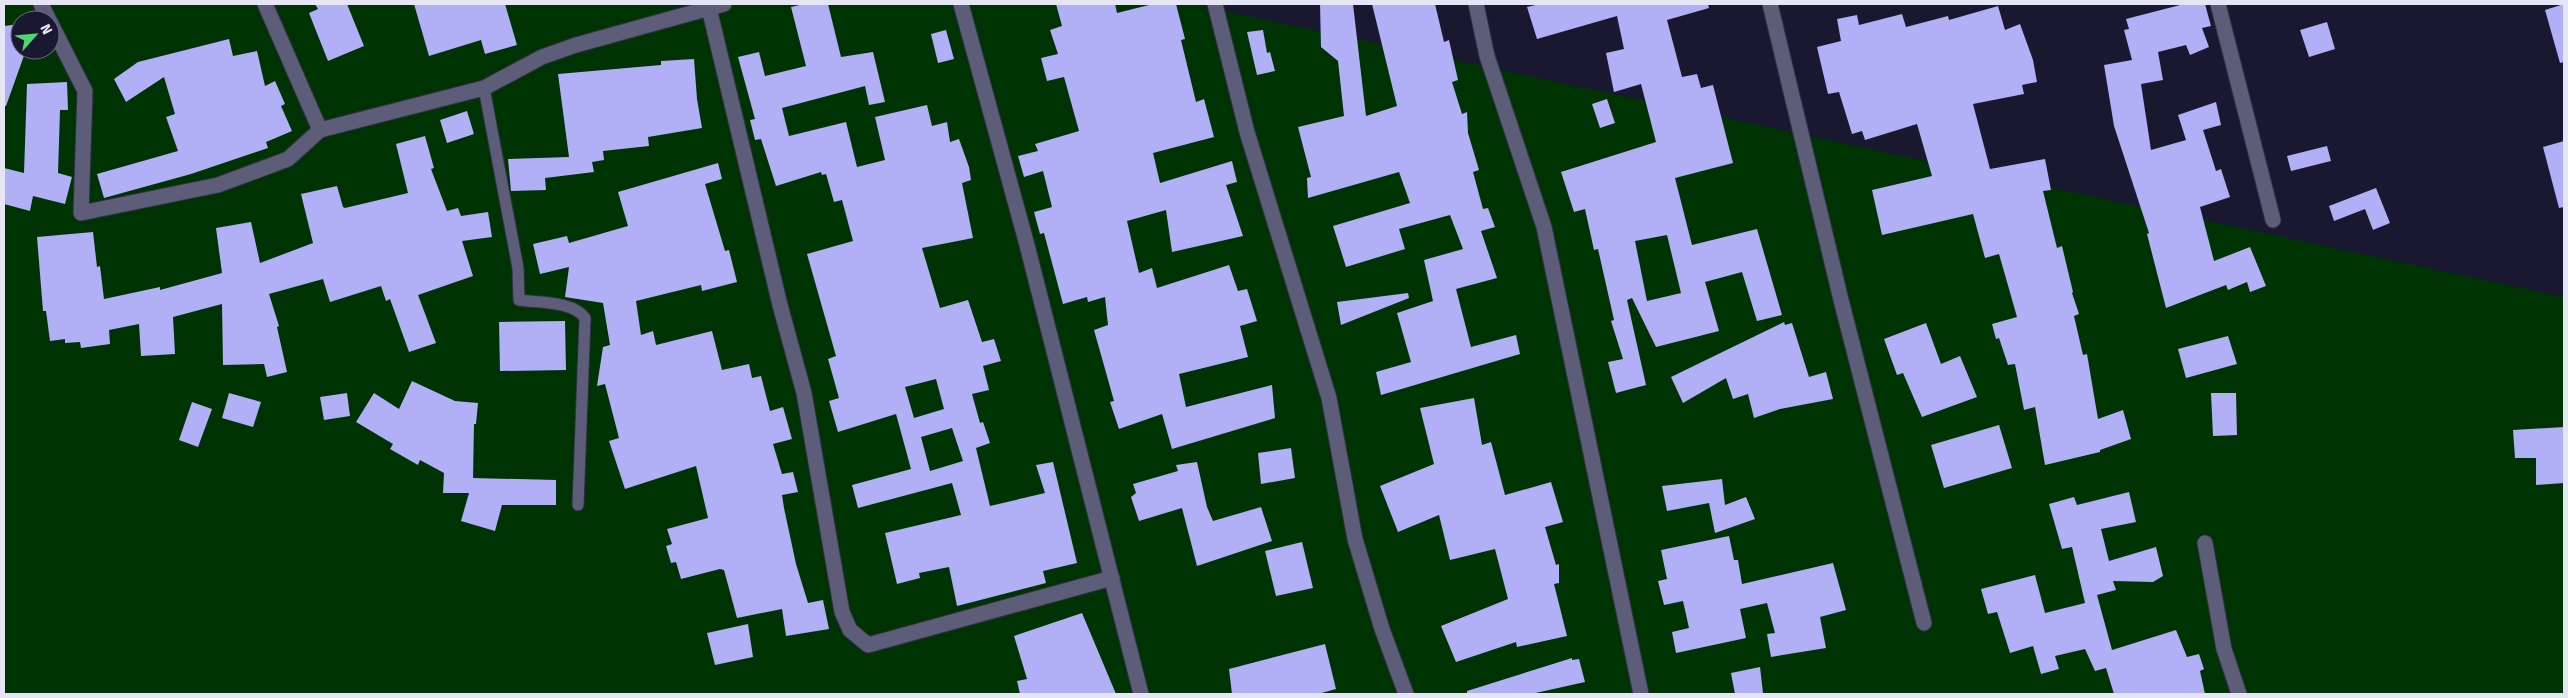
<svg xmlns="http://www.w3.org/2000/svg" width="2568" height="698" font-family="'Fira Sans',sans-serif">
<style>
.green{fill:#003304;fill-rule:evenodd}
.building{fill:#b1aff5;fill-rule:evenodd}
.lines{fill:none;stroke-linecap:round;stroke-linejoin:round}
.lane-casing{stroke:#333044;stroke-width:13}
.street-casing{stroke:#333044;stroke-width:17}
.lane{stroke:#5d5d79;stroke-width:11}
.street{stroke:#5d5d79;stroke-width:15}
</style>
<rect width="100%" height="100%" fill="#1a1830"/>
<path class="green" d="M 4,4 L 1192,4 L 2564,297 L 2564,694 L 4,694 ZM 20,20 L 50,20 L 50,50 L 20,50 Z"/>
<g class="building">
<polygon points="315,4 347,4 364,46 328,61 309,13 318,9"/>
<polygon points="414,4 505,4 517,45 485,54 481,40 429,56"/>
<path d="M 804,4 L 828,4 L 841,57 L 873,52 L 885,102 L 869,105 L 865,86 L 782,108 L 789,136 L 846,122 L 857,167 L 885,160 L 875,117 L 927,105 L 932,126 L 947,122 L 950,142 L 959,139 L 969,167 L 971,180 L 962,183 L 973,238 L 922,248 L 940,308 L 968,300 L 982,342 L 994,339 L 1001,361 L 983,366 L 989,390 L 972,394 L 980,423 L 983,422 L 990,443 L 976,448 L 990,506 L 1045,493 L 1036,465 L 1053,462 L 1077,563 L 1043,571 L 1046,583 L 957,606 L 949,567 L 919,573 L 920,578 L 897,584 L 885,533 L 961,515 L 952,483 L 858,508 L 852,485 L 911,469 L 896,414 L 838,432 L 829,401 L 839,398 L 828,359 L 836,356 L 807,254 L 853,241 L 842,200 L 834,202 L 826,174 L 822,175 L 821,172 L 776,186 L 761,139 L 755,140 L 750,120 L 755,119 L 738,57 L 759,52 L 765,76 L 806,66 L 791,7 ZM 936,379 L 944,409 L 914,418 L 905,387 ZM 952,428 L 963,461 L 930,471 L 921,437 Z"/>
<polygon points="1056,4 1115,4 1117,13 1153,4 1176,4 1185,39 1181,40 1196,102 1204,99 1214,137 1153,153 1160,183 1232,161 1237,182 1226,185 1243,236 1172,252 1166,210 1127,221 1139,273 1152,268 1157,288 1229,265 1238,291 1247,289 1257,321 1240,326 1248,357 1179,374 1186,407 1272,385 1275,418 1172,449 1162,414 1119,429 1110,402 1114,401 1094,330 1108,325 1105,297 1088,302 1087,297 1063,304 1044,233 1040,234 1034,212 1052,207 1043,171 1024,177 1018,156 1038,151 1035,144 1079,131 1064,77 1047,81 1041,58 1058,54 1050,30 1062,26"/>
<polygon points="1320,4 1353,4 1366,116 1397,106 1372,4 1435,4 1444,42 1449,40 1458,80 1452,82 1462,114 1467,112 1468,133 1479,170 1473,172 1483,209 1488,208 1495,227 1481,231 1497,278 1456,289 1471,347 1516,335 1520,354 1381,395 1376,372 1411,362 1397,313 1433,301 1424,260 1463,249 1450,215 1399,229 1405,249 1346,267 1333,226 1410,203 1399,172 1308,198 1307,178 1311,177 1298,127 1344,116 1338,61 1321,47"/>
<path d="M 1540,4 L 1708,4 L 1709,8 L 1667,20 L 1682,77 L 1697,74 L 1701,88 L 1713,85 L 1733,163 L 1675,178 L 1692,245 L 1757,229 L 1782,315 L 1757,321 L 1742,272 L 1705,282 L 1719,331 L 1656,347 L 1632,298 L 1627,300 L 1646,385 L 1616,393 L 1608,362 L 1623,359 L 1611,321 L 1614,320 L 1598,249 L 1594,250 L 1585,209 L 1574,212 L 1561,172 L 1656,142 L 1641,84 L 1614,92 L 1606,53 L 1624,49 L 1617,16 L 1537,39 L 1527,7 ZM 1667,235 L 1681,293 L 1647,301 L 1635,241 Z"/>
<polygon points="2184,4 2205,4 2211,26 2202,28 2209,47 2190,55 2186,45 2158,52 2163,80 2141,84 2151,150 2186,140 2178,115 2216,102 2221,125 2203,130 2216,171 2221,169 2230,197 2200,207 2214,261 2250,247 2266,286 2250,292 2247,282 2228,290 2226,285 2166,308 2147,234 2149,233 2114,126 2104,65 2132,60 2124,30 2129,29 2126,19"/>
<polygon points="2564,4 2564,62 2560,63 2545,10"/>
<polygon points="1998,6 2005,30 2020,24 2033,60 2037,82 2022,85 2024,94 1973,104 1990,169 2045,159 2051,190 2043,191 2057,248 2062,246 2073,292 2072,293 2079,314 2074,316 2083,355 2087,354 2098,419 2123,410 2131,439 2100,450 2100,452 2045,465 2035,407 2024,410 2015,364 2008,365 1999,338 1996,339 1992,324 2017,317 1999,254 1985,258 1973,214 1882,235 1872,190 1932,176 1917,124 1865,140 1862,131 1852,134 1839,92 1828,94 1817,47 1841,41 1837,19 1857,15 1859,25 1902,14 1906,27 1948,16 1949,20"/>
<polygon points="2327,22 2335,49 2309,57 2300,30"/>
<polygon points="20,24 20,50 26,50 6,106 4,106 4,26"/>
<polygon points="946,30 954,59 938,63 931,34"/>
<polygon points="1263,30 1267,53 1270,52 1275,71 1257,75 1247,32"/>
<polygon points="229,39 233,56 257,51 265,86 275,81 285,104 281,106 292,131 266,142 268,148 191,174 104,198 97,174 178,151 166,117 175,114 164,77 126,102 114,79 138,62"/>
<polygon points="694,59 697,99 702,128 648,137 649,146 603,151 604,160 592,162 594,172 545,178 546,190 511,191 508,159 569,157 558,74 661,65 661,61"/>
<polygon points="67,82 68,110 60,110 58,173 72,177 65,204 33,196 30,211 4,204 4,168 24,173 27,84"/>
<polygon points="1607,99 1615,123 1600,128 1592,104"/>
<polygon points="467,111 474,134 447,143 440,120"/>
<polygon points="425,136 434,168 431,169 447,211 458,208 461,216 488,212 492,237 462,241 473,276 418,295 436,343 409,352 390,299 386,301 381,286 330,302 323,279 269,294 279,326 277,327 287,372 267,377 264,364 223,365 222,304 173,317 175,354 141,356 139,324 109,330 110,344 81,348 80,342 65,343 65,339 50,341 46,311 43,311 37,237 93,232 97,267 100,266 104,299 160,287 160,290 222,273 216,228 251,222 260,263 313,243 301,194 337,186 343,207 345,208 408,193 396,144"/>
<polygon points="2564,141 2564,207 2559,208 2543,147"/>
<polygon points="2327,146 2331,161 2291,171 2287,156"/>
<polygon points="718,163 722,179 705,184 725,251 729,250 737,282 702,291 701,285 636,301 641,335 653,331 656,345 712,331 722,370 749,364 752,378 761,376 770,411 783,407 792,439 773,444 782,474 793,472 798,492 782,495 784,508 796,564 808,603 823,600 829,629 786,636 782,609 737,618 724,570 720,569 681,579 676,562 671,563 666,546 672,544 667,529 708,518 696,466 625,489 609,441 619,438 605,384 597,386 603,347 610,345 603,303 565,297 569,267 540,274 533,244 567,236 569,243 628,226 618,192"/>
<polygon points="2376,188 2390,223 2373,230 2365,209 2334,221 2329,206"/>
<polygon points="1408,293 1409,298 1341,325 1337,302"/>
<polygon points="565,321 566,370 500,371 499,322"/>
<polygon points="1784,322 1785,325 1792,323 1809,377 1826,372 1833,399 1780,409 1754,418 1748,394 1733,399 1726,378 1683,403 1671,377"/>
<polygon points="1926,323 1941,364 1960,356 1977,397 1922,417 1903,373 1897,375 1884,339"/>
<polygon points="2228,336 2237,364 2186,378 2178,349"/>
<polygon points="412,381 455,401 478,403 476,424 474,424 473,478 556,480 556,505 502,505 495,531 461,521 469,493 443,493 444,473 420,460 418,465 390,449 393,444 356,422 374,393 399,409"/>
<polygon points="229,393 261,402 253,427 222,418"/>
<polygon points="347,393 350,416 324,420 320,397"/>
<polygon points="2211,393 2236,393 2237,435 2213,436"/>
<polygon points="1474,398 1482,445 1491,442 1505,495 1551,482 1563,522 1545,527 1556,565 1559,564 1559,583 1554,584 1567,636 1517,647 1516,642 1456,662 1441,626 1508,599 1495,549 1450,560 1439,515 1398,532 1380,486 1434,464 1420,408"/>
<polygon points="192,402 212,409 198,447 179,440"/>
<polygon points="1999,425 2012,468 1944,488 1931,445"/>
<polygon points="2564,427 2564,483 2536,485 2536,458 2515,458 2513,430"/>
<polygon points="1291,448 1295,478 1261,484 1258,453"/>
<polygon points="1197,462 1207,507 1213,521 1261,507 1272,541 1197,566 1182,508 1139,521 1131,497 1136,493 1133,484 1178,471 1176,465"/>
<polygon points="1722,479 1725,505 1746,497 1755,519 1715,533 1709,503 1667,511 1662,486"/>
<polygon points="2129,492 2136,522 2101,529 2109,561 2156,547 2163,576 2153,582 2113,581 2116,590 2097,595 2112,650 2176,630 2187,657 2199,654 2204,669 2200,671 2205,694 2114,694 2106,668 2095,671 2085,649 2055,656 2059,669 2041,674 2033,646 2010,653 1997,612 1988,614 1981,589 2035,575 2045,613 2085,603 2072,547 2062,549 2049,504 2074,497 2077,505"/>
<polygon points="1729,536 1734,560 1738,560 1742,584 1833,563 1846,610 1820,617 1826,648 1771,657 1767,634 1775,633 1767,603 1740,609 1746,638 1676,653 1672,632 1689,628 1683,601 1664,605 1658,581 1667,579 1661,550"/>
<polygon points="1302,542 1313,588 1276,596 1265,551"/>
<polygon points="1082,613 1116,694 1020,694 1017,681 1027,679 1014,636"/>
<polygon points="748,624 753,657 715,665 707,633"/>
<polygon points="1325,644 1336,689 1318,694 1232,694 1229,669"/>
<polygon points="1572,658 1572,660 1579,659 1585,682 1531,694 1467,694 1467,691"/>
<polygon points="1760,667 1763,693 1735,694 1731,673"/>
</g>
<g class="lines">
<g class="lane-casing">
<path id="lane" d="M 484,88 L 518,268 L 519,300 C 539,303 573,301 585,318 L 578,505"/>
</g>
<g class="street-casing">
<g id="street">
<polyline points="41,4 49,20"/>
<polyline points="265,4 320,130"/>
<polyline points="961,4 1027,245 1141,694"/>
<polyline points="1215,4 1247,132 1329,398 1355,539 1382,629 1406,694"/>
<polyline points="1476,4 1487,56 1544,227 1641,694"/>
<polyline points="1770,4 1841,300 1924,623"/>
<polyline points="2218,4 2273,220"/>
<polyline points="709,8 780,305 804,393 842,612 850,630 868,645 1112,578"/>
<polyline points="50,22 85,91 81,213 218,185 288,159 320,130 484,88 542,57 576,45 724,4"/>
<polyline points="2205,543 2224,649 2239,694"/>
</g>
</g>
<use href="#lane" class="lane"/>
<use href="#street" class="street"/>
</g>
<rect width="2568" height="698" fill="none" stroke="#e5e5f6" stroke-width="10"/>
<g transform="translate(35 35) rotate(63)"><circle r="24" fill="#1a1830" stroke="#6b6a7f"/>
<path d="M0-4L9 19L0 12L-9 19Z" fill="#4fd675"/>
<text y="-8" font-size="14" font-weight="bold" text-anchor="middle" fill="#e5e5f6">N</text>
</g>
</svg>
